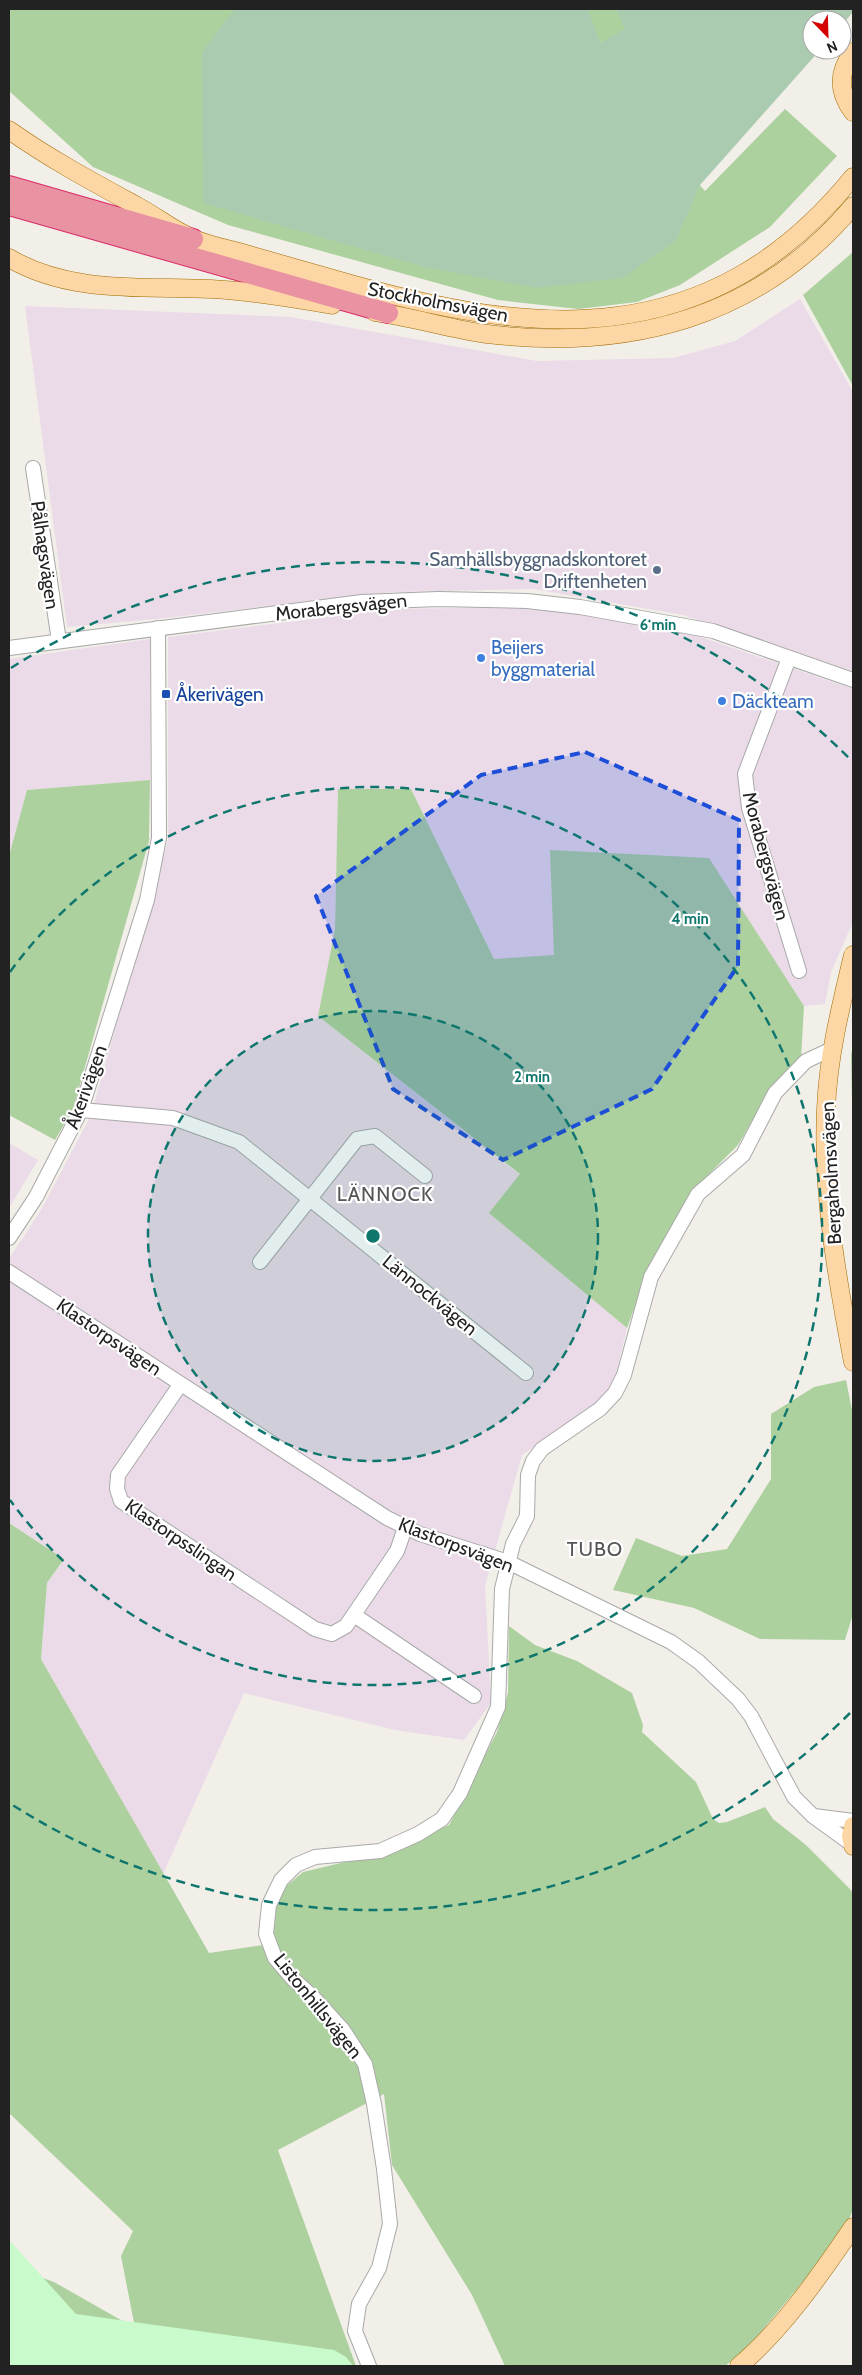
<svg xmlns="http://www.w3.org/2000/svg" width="862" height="2375" font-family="Cabin,sans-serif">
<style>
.industrial{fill:#ebdbe8}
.forest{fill:#add19e}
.cemetery{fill:#aacbaf}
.park{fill:#c8facc}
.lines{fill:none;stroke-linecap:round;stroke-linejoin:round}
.minor-casing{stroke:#a9a9a9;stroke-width:16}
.major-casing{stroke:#a06b00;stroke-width:19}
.highway-casing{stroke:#dc2a67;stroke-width:22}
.minor{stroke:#fff;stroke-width:14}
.major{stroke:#fcd6a4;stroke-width:18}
.highway{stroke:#e892a2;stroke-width:20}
.marked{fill:#1d4ed8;fill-opacity:0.2;stroke:#1d4ed8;stroke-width:4;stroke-dasharray:10 6;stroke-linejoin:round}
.ring{fill:none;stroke:#0f766e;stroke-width:2.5;stroke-dasharray:9 6}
.service-dot{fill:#5c6f8a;stroke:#fff;stroke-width:2}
.shop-dot{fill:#3f7fe0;stroke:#fff;stroke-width:2}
.transit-dot{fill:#1a4fb4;stroke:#fff;stroke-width:2}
.labels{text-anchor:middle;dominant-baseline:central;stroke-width:4.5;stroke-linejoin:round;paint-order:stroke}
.street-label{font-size:19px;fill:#222;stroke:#fff}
.service-label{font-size:19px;fill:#4e5e75;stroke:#fff;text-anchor:end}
.shop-label{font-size:19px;fill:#366cbe;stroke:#fff;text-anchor:start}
.transit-label{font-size:19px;fill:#164399;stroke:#fff;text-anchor:start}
.neighbourhood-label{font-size:20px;letter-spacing:1px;fill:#555;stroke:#fff}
.centre{fill:#0f766e;stroke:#fff;stroke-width:2.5}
.ring-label{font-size:15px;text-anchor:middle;font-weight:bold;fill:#0f766e;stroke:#fff;stroke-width:4.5;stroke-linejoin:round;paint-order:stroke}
</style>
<rect width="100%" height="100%" fill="#f2efe9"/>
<g class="industrial">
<polygon points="800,299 853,392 853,671 683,615 533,589 393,592 156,619 67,627 25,306 291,317 537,361 673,358 735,341"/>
<polygon points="535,607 686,632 853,689 853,922 831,972 825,1004 804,1006 708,858 554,956 494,959 411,789 338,789 335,929 318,1016 520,1175 489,1213 627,1328 614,1382 589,1410 522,1455 485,1586 491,1703 464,1740 395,1730 244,1693 163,1874 41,1659 47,1583 64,1559 9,1523 9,1259 41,1210 91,1115 168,840 168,637 391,609"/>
<polygon points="150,639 150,780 27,790 9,856 9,659"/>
<polygon points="9,1143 38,1160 9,1208"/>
</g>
<g class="forest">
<polygon points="9,9 616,9 626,29 600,43 642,120 705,191 785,109 837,156 770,227 680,285 637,302 578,309 498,300 228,225 93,167 9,91"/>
<polygon points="853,252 853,386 803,295"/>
<polygon points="150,780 149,841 73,1109 55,1140 9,1115 9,856 27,790"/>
<polygon points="338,789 411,789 494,959 554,955 550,850 709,858 804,1006 801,1058 768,1094 738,1145 690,1193 645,1279 627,1328 489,1213 520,1174 318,1016 335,929"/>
<polygon points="853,1046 853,1149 851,1055"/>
<polygon points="846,1380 853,1415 853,1614 845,1640 760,1639 694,1608 613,1590 636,1538 682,1556 727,1549 771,1479 771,1414 814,1387"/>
<polygon points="9,1523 64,1559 47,1583 41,1659 209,1953 263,1945 274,1930 277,1894 303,1872 387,1852 449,1825 497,1732 508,1693 509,1626 535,1645 577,1661 632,1693 643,1725 642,1732 696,1782 713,1819 719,1823 727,1822 765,1807 773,1819 806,1845 850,1889 853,1893 853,2210 842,2235 746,2350 725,2366 505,2366 472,2295 392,2165 384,2094 278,2150 356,2366 9,2366 9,2266 54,2282 135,2328 121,2256 133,2231 9,2113"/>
</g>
<polygon class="cemetery" points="235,9 588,9 600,43 625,29 616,9 853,9 853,12 842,25 842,20 812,20 812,50 820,50 700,185 676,240 623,278 536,288 425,267 203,203 202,52"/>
<polygon class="park" points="9,2240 76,2314 334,2350 346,2357 353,2366 9,2366"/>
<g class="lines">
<g class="minor-casing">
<g id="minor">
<polyline points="33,468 59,641"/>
<polyline points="9,648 362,602 438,599 527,601 580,607 713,631 853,680"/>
<polyline points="789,658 745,774 749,808 799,971"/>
<polyline points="81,1110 173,1118 239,1142 526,1373"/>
<polyline points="9,1238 36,1197 81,1110 147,900 159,838 158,628"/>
<polyline points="260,1262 357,1139 375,1136 425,1176"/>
<polyline points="9,1272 387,1518 420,1534 508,1562 671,1642 699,1662 738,1699 751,1716 794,1797 813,1816 853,1845"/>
<polyline points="180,1385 118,1475 117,1489 121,1501 315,1629 332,1634 346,1626 397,1551 405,1528"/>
<polyline points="354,1615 474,1696"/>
<polyline points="814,1816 853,1821"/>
<polyline points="369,2366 355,2331 359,2304 379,2268 390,2224 384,2169 374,2104 365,2064 343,2030 313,1997 293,1979 275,1958 266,1934 269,1905 281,1880 296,1865 315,1857 380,1851 418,1834 442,1819 460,1793 498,1707 502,1589 513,1544 527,1516 528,1475 533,1461 542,1449 600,1409 615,1393 624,1375 651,1277 698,1194 743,1155 775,1093 806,1061 832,1049"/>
</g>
</g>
<g class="major-casing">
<g id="major">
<path d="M 853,52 C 838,72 838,92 853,112"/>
<path d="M 9,130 C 50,159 93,182 137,206 C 156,216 174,231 194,239 C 208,245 224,248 239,252 C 270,261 301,270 333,279 C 533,337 708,355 853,177"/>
<path d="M 9,258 C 70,294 142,286 211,289 C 251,291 292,298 332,305"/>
<path d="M 375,312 C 413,317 449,329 487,334 C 628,351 758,319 853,206"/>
<path d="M 853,955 C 841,1005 828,1057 826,1109 C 822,1194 837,1279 853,1362"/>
<polyline points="853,1826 851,1836 853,1846"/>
<path d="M 739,2366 C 783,2329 821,2274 853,2227"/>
</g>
</g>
<g class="highway-casing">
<g id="highway">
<polyline points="9,186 193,239"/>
<polyline points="9,205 388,313"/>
</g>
</g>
<use href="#minor" class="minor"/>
<use href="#major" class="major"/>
<use href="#highway" class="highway"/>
</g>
<path class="marked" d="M 585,752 L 739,820 L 738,966 L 652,1089 L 503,1160 L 393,1089 L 316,896 L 481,775 Z"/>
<circle cx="373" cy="1236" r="225" fill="#0f766e" fill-opacity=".12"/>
<g class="ring">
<circle cx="373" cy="1236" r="225"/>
<path d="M10 972A449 449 0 1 1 10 1500"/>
<path d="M850 1713A674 674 0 0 1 11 1804M11 668A674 674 0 0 1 850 759"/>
</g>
<circle class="service-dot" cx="657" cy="570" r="5"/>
<g class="shop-dot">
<circle cx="481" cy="658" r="5"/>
<circle cx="722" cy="701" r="5"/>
</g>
<rect class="transit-dot" x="161" y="689" width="10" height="10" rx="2.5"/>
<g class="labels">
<g class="street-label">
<text transform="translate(438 302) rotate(11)">Stockholmsvägen</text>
<text transform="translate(45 555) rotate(82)">Pålhagsvägen</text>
<text transform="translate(341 607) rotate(-6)">Morabergsvägen</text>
<text transform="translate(766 856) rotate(75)">Morabergsvägen</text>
<text transform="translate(86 1087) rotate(-70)">Åkerivägen</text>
<text transform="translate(831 1173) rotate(-93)">Bergaholmsvägen</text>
<text transform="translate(430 1295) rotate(39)">Lännockvägen</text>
<text transform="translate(109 1337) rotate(34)">Klastorpsvägen</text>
<text transform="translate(181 1540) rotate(34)">Klastorpsslingan</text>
<text transform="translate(456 1545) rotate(21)">Klastorpsvägen</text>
<text transform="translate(318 2006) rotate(51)">Listonhillsvägen</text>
</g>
<g class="service-label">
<text x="647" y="559">Samhällsbyggnadskontoret<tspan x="647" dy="22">Driftenheten</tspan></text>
</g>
<g class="shop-label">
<text x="491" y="647">Beijers<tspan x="491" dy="22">byggmaterial</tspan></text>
<text x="732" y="701">Däckteam</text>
</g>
<g class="transit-label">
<text x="176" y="694">Åkerivägen</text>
</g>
<g class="neighbourhood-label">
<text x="385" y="1194">LÄNNOCK</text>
<text x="595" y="1549">TUBO</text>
</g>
</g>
<circle cx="373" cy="1236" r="8" class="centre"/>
<g class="ring-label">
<text x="658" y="630">6 min</text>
<text x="690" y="924">4 min</text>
<text x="532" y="1082">2 min</text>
</g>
<rect width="862" height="2375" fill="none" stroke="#222222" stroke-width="20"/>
<g transform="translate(827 35) rotate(157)"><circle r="24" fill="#ffffff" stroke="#a7a7a7"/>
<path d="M0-4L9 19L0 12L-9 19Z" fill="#d40000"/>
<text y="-8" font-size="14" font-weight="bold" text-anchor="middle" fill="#222222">N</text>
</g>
</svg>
